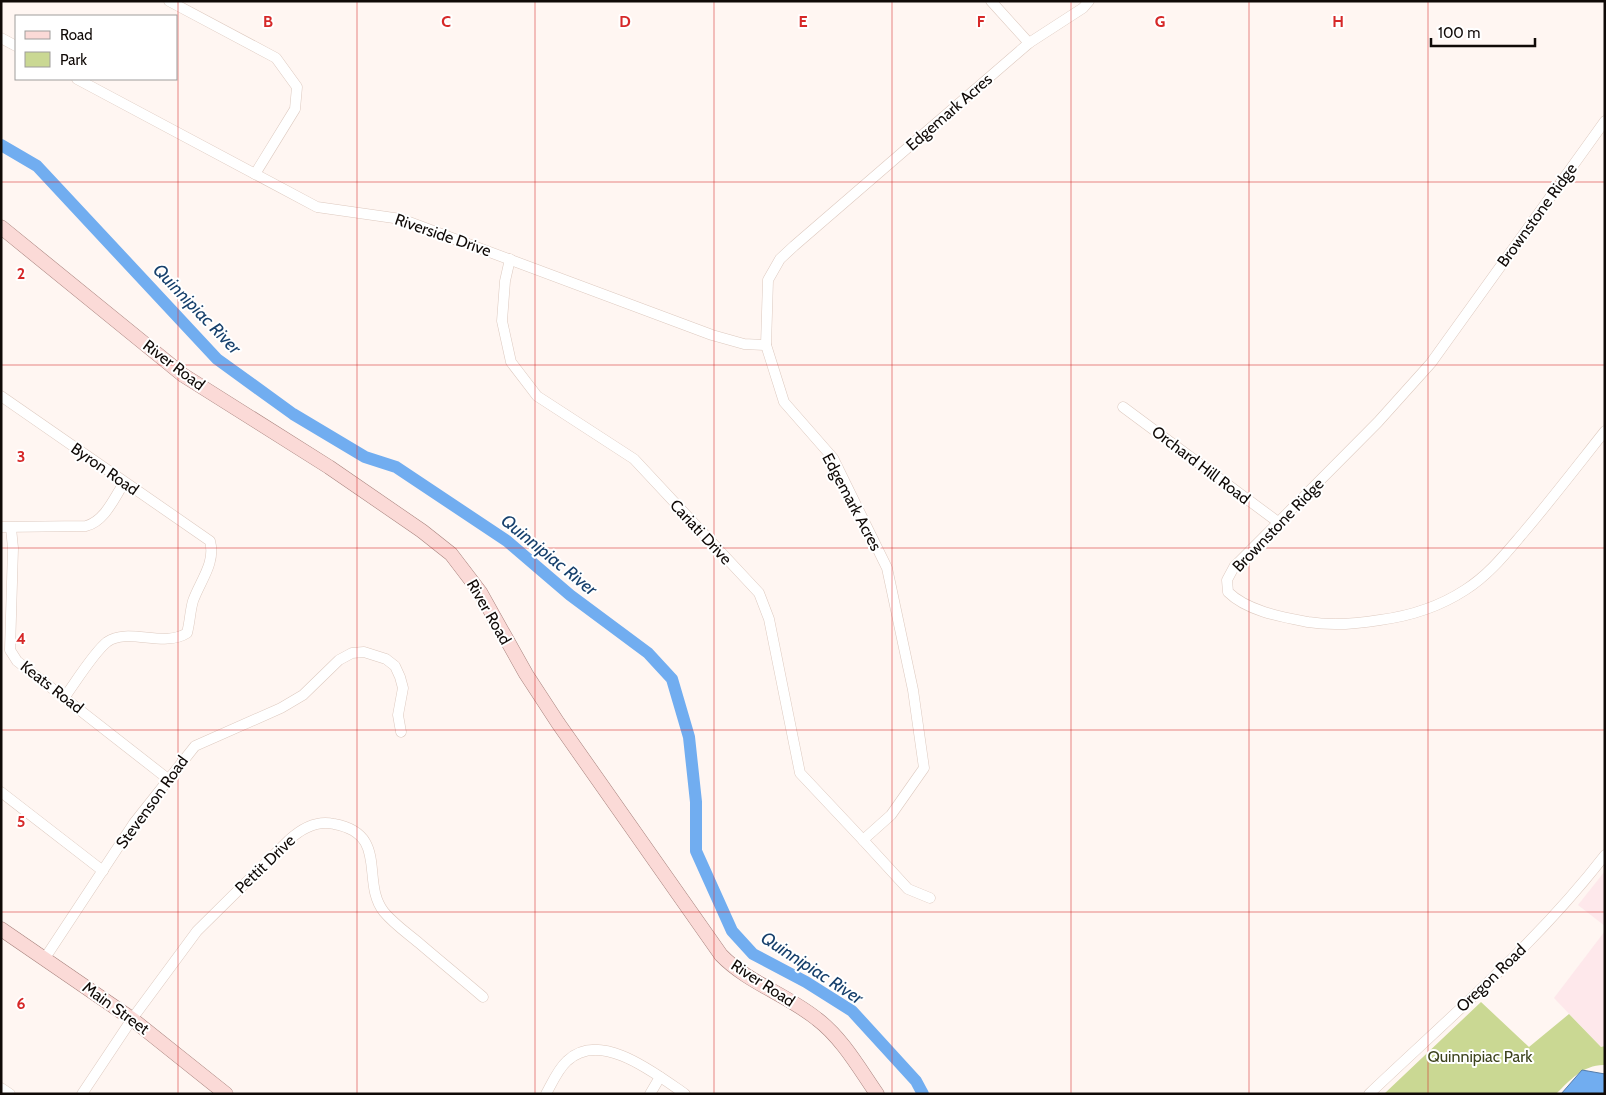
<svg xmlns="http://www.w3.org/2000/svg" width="1606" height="1095" font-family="Cabin,sans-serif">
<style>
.education{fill:#fee8eb}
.green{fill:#cad893}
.water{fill:#71adf0;stroke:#547caa}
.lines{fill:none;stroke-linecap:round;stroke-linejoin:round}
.river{stroke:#71adf0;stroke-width:12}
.minor-casing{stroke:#ddc9bf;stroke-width:11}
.major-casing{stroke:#a7827d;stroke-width:15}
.minor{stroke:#fff;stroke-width:10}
.major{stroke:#fbdad7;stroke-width:14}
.grid{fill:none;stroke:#d62828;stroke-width:1;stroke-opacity:0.55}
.labels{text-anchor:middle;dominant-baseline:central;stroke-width:4;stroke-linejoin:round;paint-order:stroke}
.street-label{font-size:16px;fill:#100a07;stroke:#fff}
.park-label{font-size:16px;fill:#3d431d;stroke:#fff}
.water-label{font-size:18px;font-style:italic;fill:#17406c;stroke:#fff}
.grid-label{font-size:16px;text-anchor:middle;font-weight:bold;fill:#d62828;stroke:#fff;stroke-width:4;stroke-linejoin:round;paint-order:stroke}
</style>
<rect width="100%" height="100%" fill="#fff6f2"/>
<g class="education">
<polygon points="1605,871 1605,926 1578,905"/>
<polygon points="1605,931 1605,1046 1601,1047 1554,998"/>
</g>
<path class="green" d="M 1481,1002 L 1529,1047 L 1569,1014 L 1601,1047 L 1605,1046 L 1605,1065 C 1584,1064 1570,1080 1556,1094 L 1384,1094 Z"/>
<polygon class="water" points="1582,1070 1605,1074 1605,1094 1561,1094"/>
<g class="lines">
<polyline class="river" points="1,145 37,166 217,359 293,414 365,457 396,467 507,541 570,595 648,653 672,679 689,737 696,802 696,851 732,931 753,954 806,982 852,1011 916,1081 923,1094"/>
<g class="minor-casing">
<g id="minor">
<polyline points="169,1 276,58 297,87 295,109 255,174"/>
<polyline points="991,1 1029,43"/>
<polyline points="1,38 16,46"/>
<polyline points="77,79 317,207 401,219 712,335 744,344 766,345"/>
<path d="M 1605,121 L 1431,363 L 1378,422 L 1234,567 L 1227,580 L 1228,592 C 1247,611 1282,617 1308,622 C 1332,626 1356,624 1380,620 C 1410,616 1439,607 1465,590 C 1489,575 1506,553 1524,532 C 1552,499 1578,465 1605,431"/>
<polyline points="510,259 505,281 502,321 511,362 537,396 634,459 759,593 769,619 800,773 863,840"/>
<path d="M 1,396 L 210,541 C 216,563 200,581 193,601 C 190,611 190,622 187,633 C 164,648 128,627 107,642 C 94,652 75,683 64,698"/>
<polyline points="1123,407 1278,522"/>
<path d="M 1,527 L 86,526 C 105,521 114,498 124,483"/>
<polyline points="11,528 13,548 10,650 17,661 168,779"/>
<polyline points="1,792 103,871"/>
<polyline points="930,898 908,889 863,840 891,815 924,768 913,690 887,568 833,458 784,402 766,345 768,280 780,259 794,246 1029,43 1083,8 1089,1"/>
<polyline points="45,958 134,823 195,746 281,708 303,695 339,660 352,653 364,652 386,659 395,666 400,677 403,688 398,715 401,732"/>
<polyline points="1,1088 10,1094"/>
<path d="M 82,1094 L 132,1019 L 197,931 L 289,840 C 301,829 317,820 334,824 C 390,834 360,882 384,912 C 394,924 407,933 419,943 C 440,961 462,979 483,997"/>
<path d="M 546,1094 C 552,1083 558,1069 567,1061 C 600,1029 656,1074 685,1094"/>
<polyline points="650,1094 660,1077"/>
<path d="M 1369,1094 C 1450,1017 1536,944 1605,855"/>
</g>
</g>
<g class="major-casing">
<g id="major">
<path d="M 1,227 L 183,375 L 329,467 L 422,531 L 451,554 L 480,592 L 526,674 L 558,723 L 721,955 C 748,983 786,994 817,1019 C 842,1038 859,1068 877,1094"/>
<polyline points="1,929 132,1019 226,1094"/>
</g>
</g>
<use href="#minor" class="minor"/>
<use href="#major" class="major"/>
</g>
<path class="grid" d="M 178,1 L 178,1094M 357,1 L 357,1094M 535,1 L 535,1094M 714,1 L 714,1094M 892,1 L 892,1094M 1071,1 L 1071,1094M 1249,1 L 1249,1094M 1428,1 L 1428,1094M 1,182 L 1605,182M 1,365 L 1605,365M 1,548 L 1605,548M 1,730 L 1605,730M 1,912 L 1605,912"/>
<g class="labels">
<g class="street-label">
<text transform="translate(949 112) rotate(-41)">Edgemark Acres</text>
<text transform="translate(1537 215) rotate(-54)">Brownstone Ridge</text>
<text transform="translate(443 235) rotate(19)">Riverside Drive</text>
<text transform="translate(174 365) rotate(37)">River Road</text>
<text transform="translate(1201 465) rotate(37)">Orchard Hill Road</text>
<text transform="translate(105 469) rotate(35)">Byron Road</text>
<text transform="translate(852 502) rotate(62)">Edgemark Acres</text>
<text transform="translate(1278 525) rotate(-46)">Brownstone Ridge</text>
<text transform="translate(701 532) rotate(47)">Cariati Drive</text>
<text transform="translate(489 612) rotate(60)">River Road</text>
<text transform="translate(52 687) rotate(38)">Keats Road</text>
<text transform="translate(152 802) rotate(-54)">Stevenson Road</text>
<text transform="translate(265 864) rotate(-44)">Pettit Drive</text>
<text transform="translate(1491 978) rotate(-44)">Oregon Road</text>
<text transform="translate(763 983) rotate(33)">River Road</text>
<text transform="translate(116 1008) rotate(36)">Main Street</text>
</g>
<g class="park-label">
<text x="1480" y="1056">Quinnipiac Park</text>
</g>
<g class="water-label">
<text transform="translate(197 309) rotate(46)">Quinnipiac River</text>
<text transform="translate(549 555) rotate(39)">Quinnipiac River</text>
<text transform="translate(812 968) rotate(33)">Quinnipiac River</text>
</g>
</g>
<g class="grid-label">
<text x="268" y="27">B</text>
<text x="446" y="27">C</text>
<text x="625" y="27">D</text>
<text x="803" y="27">E</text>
<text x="981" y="27">F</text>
<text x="1160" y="27">G</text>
<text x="1338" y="27">H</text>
<text x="21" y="279">2</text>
<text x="21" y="462">3</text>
<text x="21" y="644">4</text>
<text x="21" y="827">5</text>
<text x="21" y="1009">6</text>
</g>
<rect width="1606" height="1095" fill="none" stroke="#100a07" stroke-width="5"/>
<rect x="15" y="15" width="162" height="65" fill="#ffffff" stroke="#9f9d9c"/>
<rect x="25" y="31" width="25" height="8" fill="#fbdad7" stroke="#9f9d9c"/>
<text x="60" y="40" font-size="15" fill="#100a07">Road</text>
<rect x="25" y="52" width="25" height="15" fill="#cad893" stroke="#9f9d9c"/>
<text x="60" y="65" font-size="15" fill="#100a07">Park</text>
<path d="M1431 38v8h104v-8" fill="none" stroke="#100a07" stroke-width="2.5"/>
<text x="1438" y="38" font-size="15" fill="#100a07" stroke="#ffffff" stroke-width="4" paint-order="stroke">100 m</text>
</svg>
